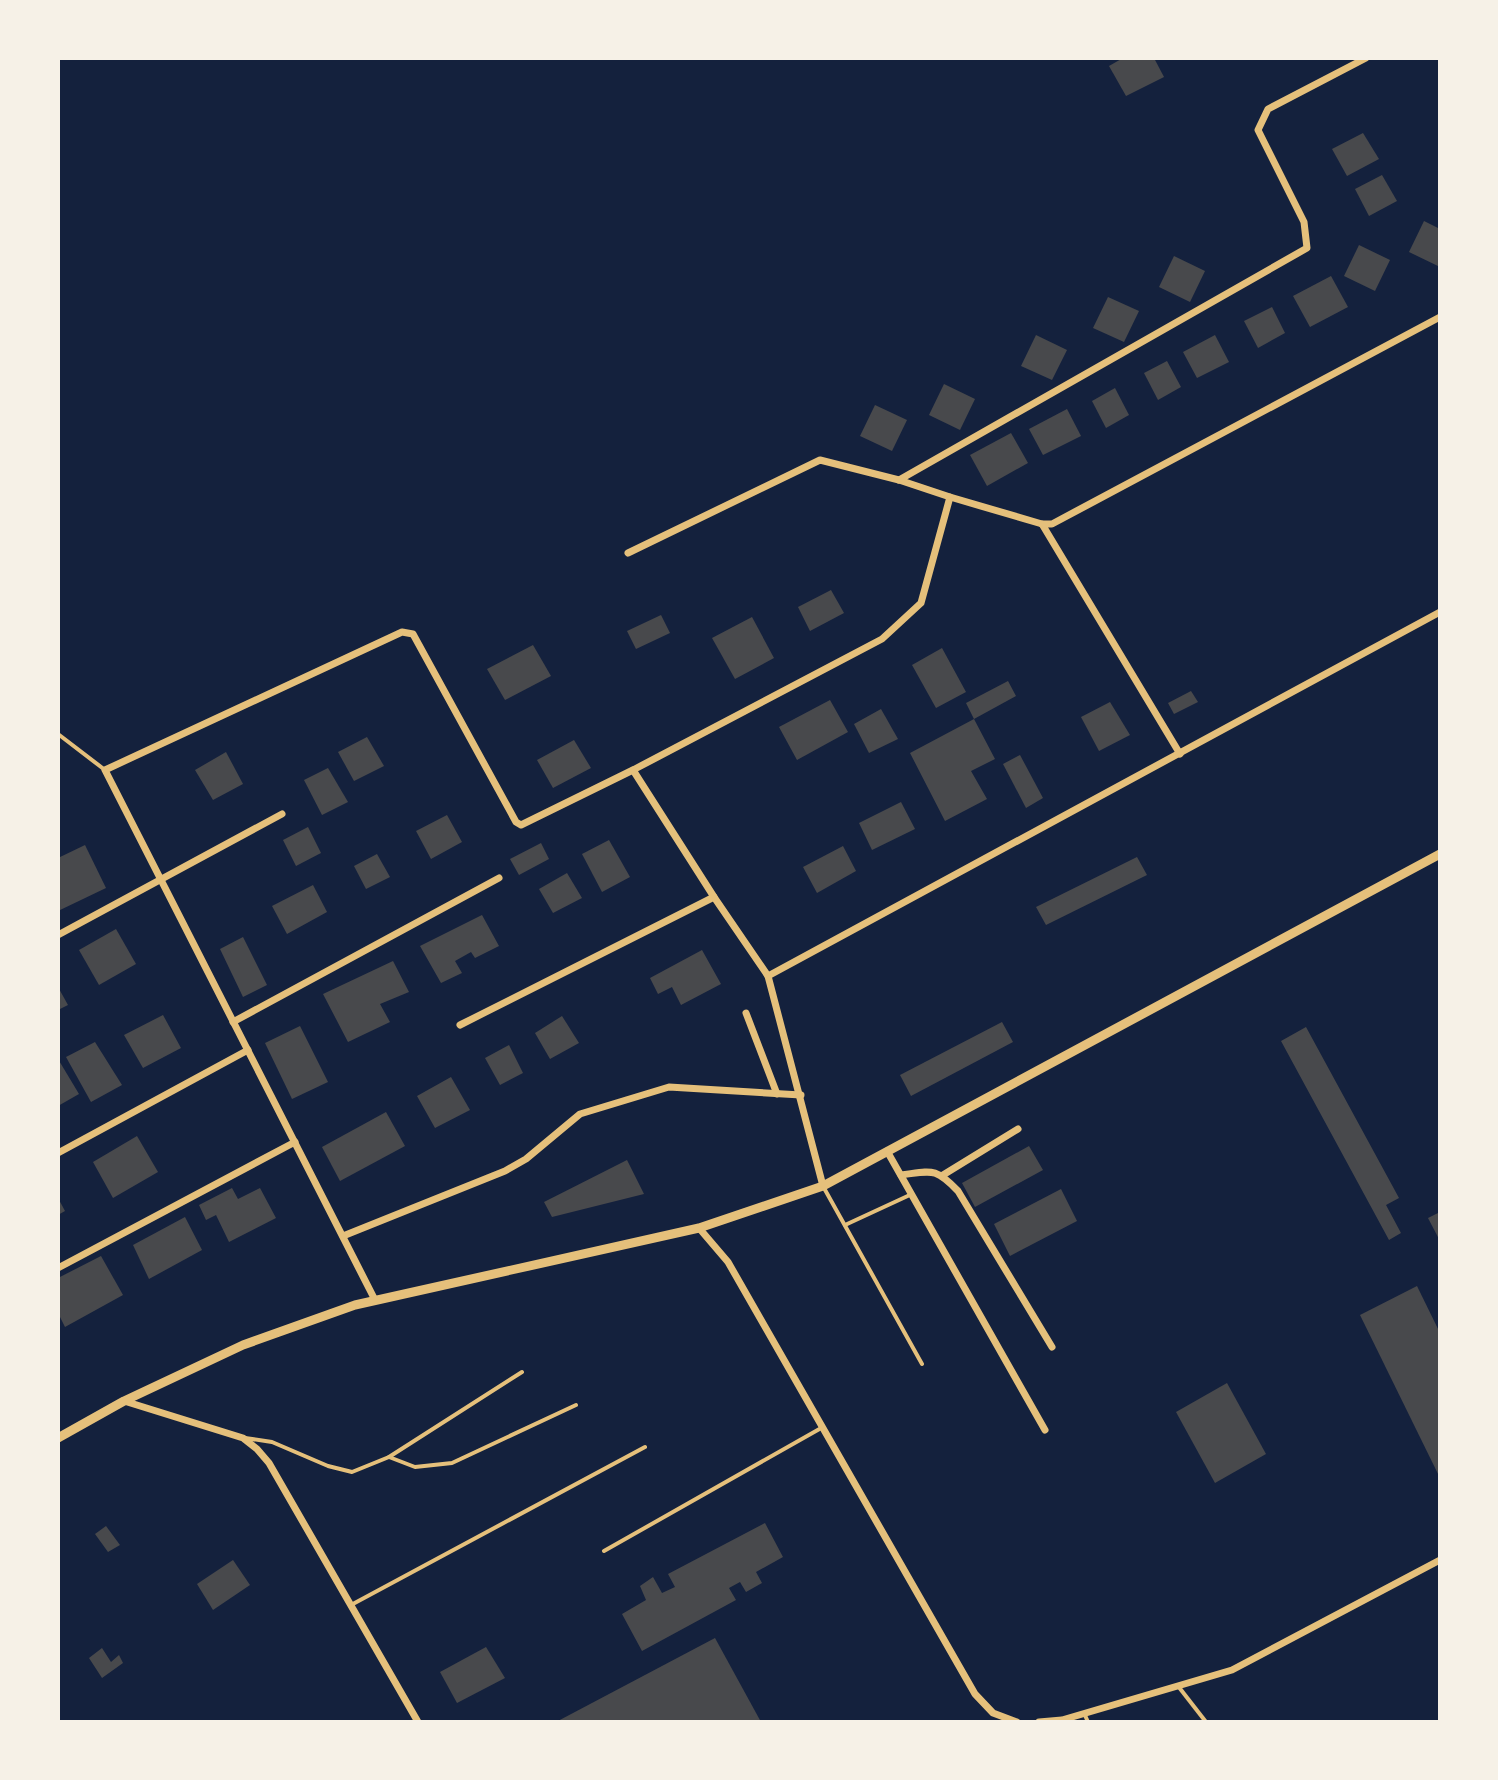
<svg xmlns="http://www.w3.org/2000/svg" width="1498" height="1780" font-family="'Roboto Condensed',sans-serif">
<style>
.building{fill:#48494c}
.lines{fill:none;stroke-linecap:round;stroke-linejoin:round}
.service{stroke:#e5c07b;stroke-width:4}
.minor{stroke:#e5c07b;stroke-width:7}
.tertiary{stroke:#e5c07b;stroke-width:9}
</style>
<rect width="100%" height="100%" fill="#14213d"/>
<g class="building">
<polygon points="1123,58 1154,58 1164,77 1126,96 1109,66"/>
<polygon points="1363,133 1379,159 1347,176 1332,149"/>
<polygon points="1382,175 1397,201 1369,216 1355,189"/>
<polygon points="1424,221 1440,229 1440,267 1409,252"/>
<polygon points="1359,245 1390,260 1375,291 1344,276"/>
<polygon points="1174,256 1205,271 1190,302 1159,287"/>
<polygon points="1331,276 1348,307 1310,327 1293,296"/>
<polygon points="1108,297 1139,311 1124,342 1093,328"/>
<polygon points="1272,307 1285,333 1258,348 1244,321"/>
<polygon points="1036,335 1067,350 1052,380 1021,366"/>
<polygon points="1215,335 1229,362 1197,378 1183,352"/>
<polygon points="1167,361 1181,387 1158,400 1144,373"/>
<polygon points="944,384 975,399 960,430 929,415"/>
<polygon points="1115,388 1129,415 1106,428 1092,401"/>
<polygon points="875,405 907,420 892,451 860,436"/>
<polygon points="1067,409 1081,436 1043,455 1029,429"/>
<polygon points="1011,433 1028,463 987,486 970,455"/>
<polygon points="831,590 844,613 810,631 798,607"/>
<polygon points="661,615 670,633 636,649 627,631"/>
<polygon points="752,617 774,658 735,679 712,638"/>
<polygon points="533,645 551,676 505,700 487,669"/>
<polygon points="942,648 966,692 936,708 912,665"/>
<polygon points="1008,681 1016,696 974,719 966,703"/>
<polygon points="1191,691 1198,702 1174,714 1168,703"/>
<polygon points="830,700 848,732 797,760 779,727"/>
<polygon points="1110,702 1130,735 1099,751 1081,717"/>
<polygon points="881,709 898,739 869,753 854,724"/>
<polygon points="974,719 995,759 971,771 987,799 945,821 910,753"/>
<polygon points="367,737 384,766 354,781 338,752"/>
<polygon points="574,740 591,768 553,788 537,760"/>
<polygon points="226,752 243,784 213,800 195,770"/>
<polygon points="1020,755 1043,798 1026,808 1003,764"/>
<polygon points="328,768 348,802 322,815 304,780"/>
<polygon points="901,802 915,829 872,850 859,823"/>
<polygon points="447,815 462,842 431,859 416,831"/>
<polygon points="308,827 321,853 296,866 283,840"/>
<polygon points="609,840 630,877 602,892 582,854"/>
<polygon points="541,843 549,859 519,875 510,859"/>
<polygon points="85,845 106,888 58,911 58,858"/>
<polygon points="843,846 856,871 817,893 803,867"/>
<polygon points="377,854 390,877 366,889 354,866"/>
<polygon points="1137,857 1147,875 1046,925 1036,907"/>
<polygon points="567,873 582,898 553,913 539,889"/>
<polygon points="313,885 327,912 287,934 272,906"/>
<polygon points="482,915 499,946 475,958 471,952 455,961 462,973 441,983 420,946"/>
<polygon points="116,929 136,964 99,985 79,950"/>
<polygon points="243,937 267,985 243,997 220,949"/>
<polygon points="702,950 721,984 681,1005 672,987 658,994 650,978"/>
<polygon points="393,961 409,992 380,1004 390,1022 348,1042 323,994"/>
<polygon points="58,987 68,1005 58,1010"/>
<polygon points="163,1015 181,1048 143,1068 124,1035"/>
<polygon points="562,1016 579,1043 550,1059 535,1033"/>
<polygon points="1002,1022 1013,1042 911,1096 900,1075"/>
<polygon points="300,1026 328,1082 292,1099 265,1043"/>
<polygon points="1306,1027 1399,1198 1386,1205 1401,1233 1389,1240 1281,1041"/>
<polygon points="95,1042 122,1085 91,1102 66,1057"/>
<polygon points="509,1045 523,1073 500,1085 485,1058"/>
<polygon points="58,1059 79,1094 58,1106"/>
<polygon points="451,1077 470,1110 435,1128 417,1096"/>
<polygon points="386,1112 405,1146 340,1181 322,1147"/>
<polygon points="137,1136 158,1172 113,1198 93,1162"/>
<polygon points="1029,1146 1043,1170 975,1207 962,1183"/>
<polygon points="627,1160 644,1194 552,1217 544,1202"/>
<polygon points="232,1188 238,1199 260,1188 276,1218 229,1242 216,1215 206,1220 199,1205"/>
<polygon points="1061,1189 1077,1221 1010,1256 994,1224"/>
<polygon points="58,1198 65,1211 58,1215"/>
<polygon points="1440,1212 1440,1241 1428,1218"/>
<polygon points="185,1217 202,1250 149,1279 133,1245"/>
<polygon points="101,1256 123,1295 65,1327 58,1313 58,1278"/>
<polygon points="1417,1286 1440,1333 1440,1478 1360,1315"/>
<polygon points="1227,1383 1266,1454 1215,1483 1176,1412"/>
<polygon points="765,1523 783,1557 756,1572 762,1583 746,1592 740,1582 729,1588 736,1600 642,1651 622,1614 646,1600 640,1586 653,1577 662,1593 675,1587 668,1574"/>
<polygon points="106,1526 120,1545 108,1552 95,1534"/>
<polygon points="233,1560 250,1585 213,1610 197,1584"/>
<polygon points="715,1638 761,1722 556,1722"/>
<polygon points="486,1647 505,1678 457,1703 440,1672"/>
<polygon points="102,1648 111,1662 119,1655 123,1663 102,1678 89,1658"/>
</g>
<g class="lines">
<g class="service">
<polyline points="58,734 105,770"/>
<polyline points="824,1188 922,1364"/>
<polyline points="845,1225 912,1194"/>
<polyline points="245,1438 272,1442 328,1466 352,1472 389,1457 522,1372"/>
<polyline points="389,1457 415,1467 452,1463 576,1405"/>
<polyline points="604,1551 823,1427"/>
<polyline points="351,1605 645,1447"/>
<polyline points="1178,1686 1206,1722"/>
<polyline points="1084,1713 1088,1722"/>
</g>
<g class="minor">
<polyline points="899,480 1307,248 1304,222 1258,130 1268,109 1366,58"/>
<polyline points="950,497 1042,524 1180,754"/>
<polyline points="1042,524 1052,524 1440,317"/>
<polyline points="628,553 820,460 899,480 950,497 921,603 882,639 633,770 714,897 768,976 823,1186"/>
<polyline points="58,935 282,814"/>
<polyline points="768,976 1440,612"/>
<polyline points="746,1013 777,1094"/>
<polyline points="233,1022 499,878"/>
<polyline points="460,1025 714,897"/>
<polyline points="887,1151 1045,1430"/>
<polyline points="58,1153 248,1050"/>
<path d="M 901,1175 C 932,1171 935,1167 958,1191 L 1052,1347"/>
<polyline points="943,1175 1018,1129"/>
<polyline points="699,1228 728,1262 975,1694 993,1713 1017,1722"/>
<polyline points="343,1236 505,1171 526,1159 580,1114 669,1087 801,1095"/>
<polyline points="58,1268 295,1142"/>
<polyline points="375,1300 105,770 402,632 413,634 516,822 521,825 633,770"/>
<polyline points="124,1401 243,1438 257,1449 269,1463 418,1722"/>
<polyline points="1039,1722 1062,1720 1232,1670 1440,1560"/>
</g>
<polyline class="tertiary" points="58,1438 124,1401 243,1345 355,1305 699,1228 823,1186 1440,854"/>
</g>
<rect width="1498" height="1780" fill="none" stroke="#f6f1e7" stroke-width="120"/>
</svg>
